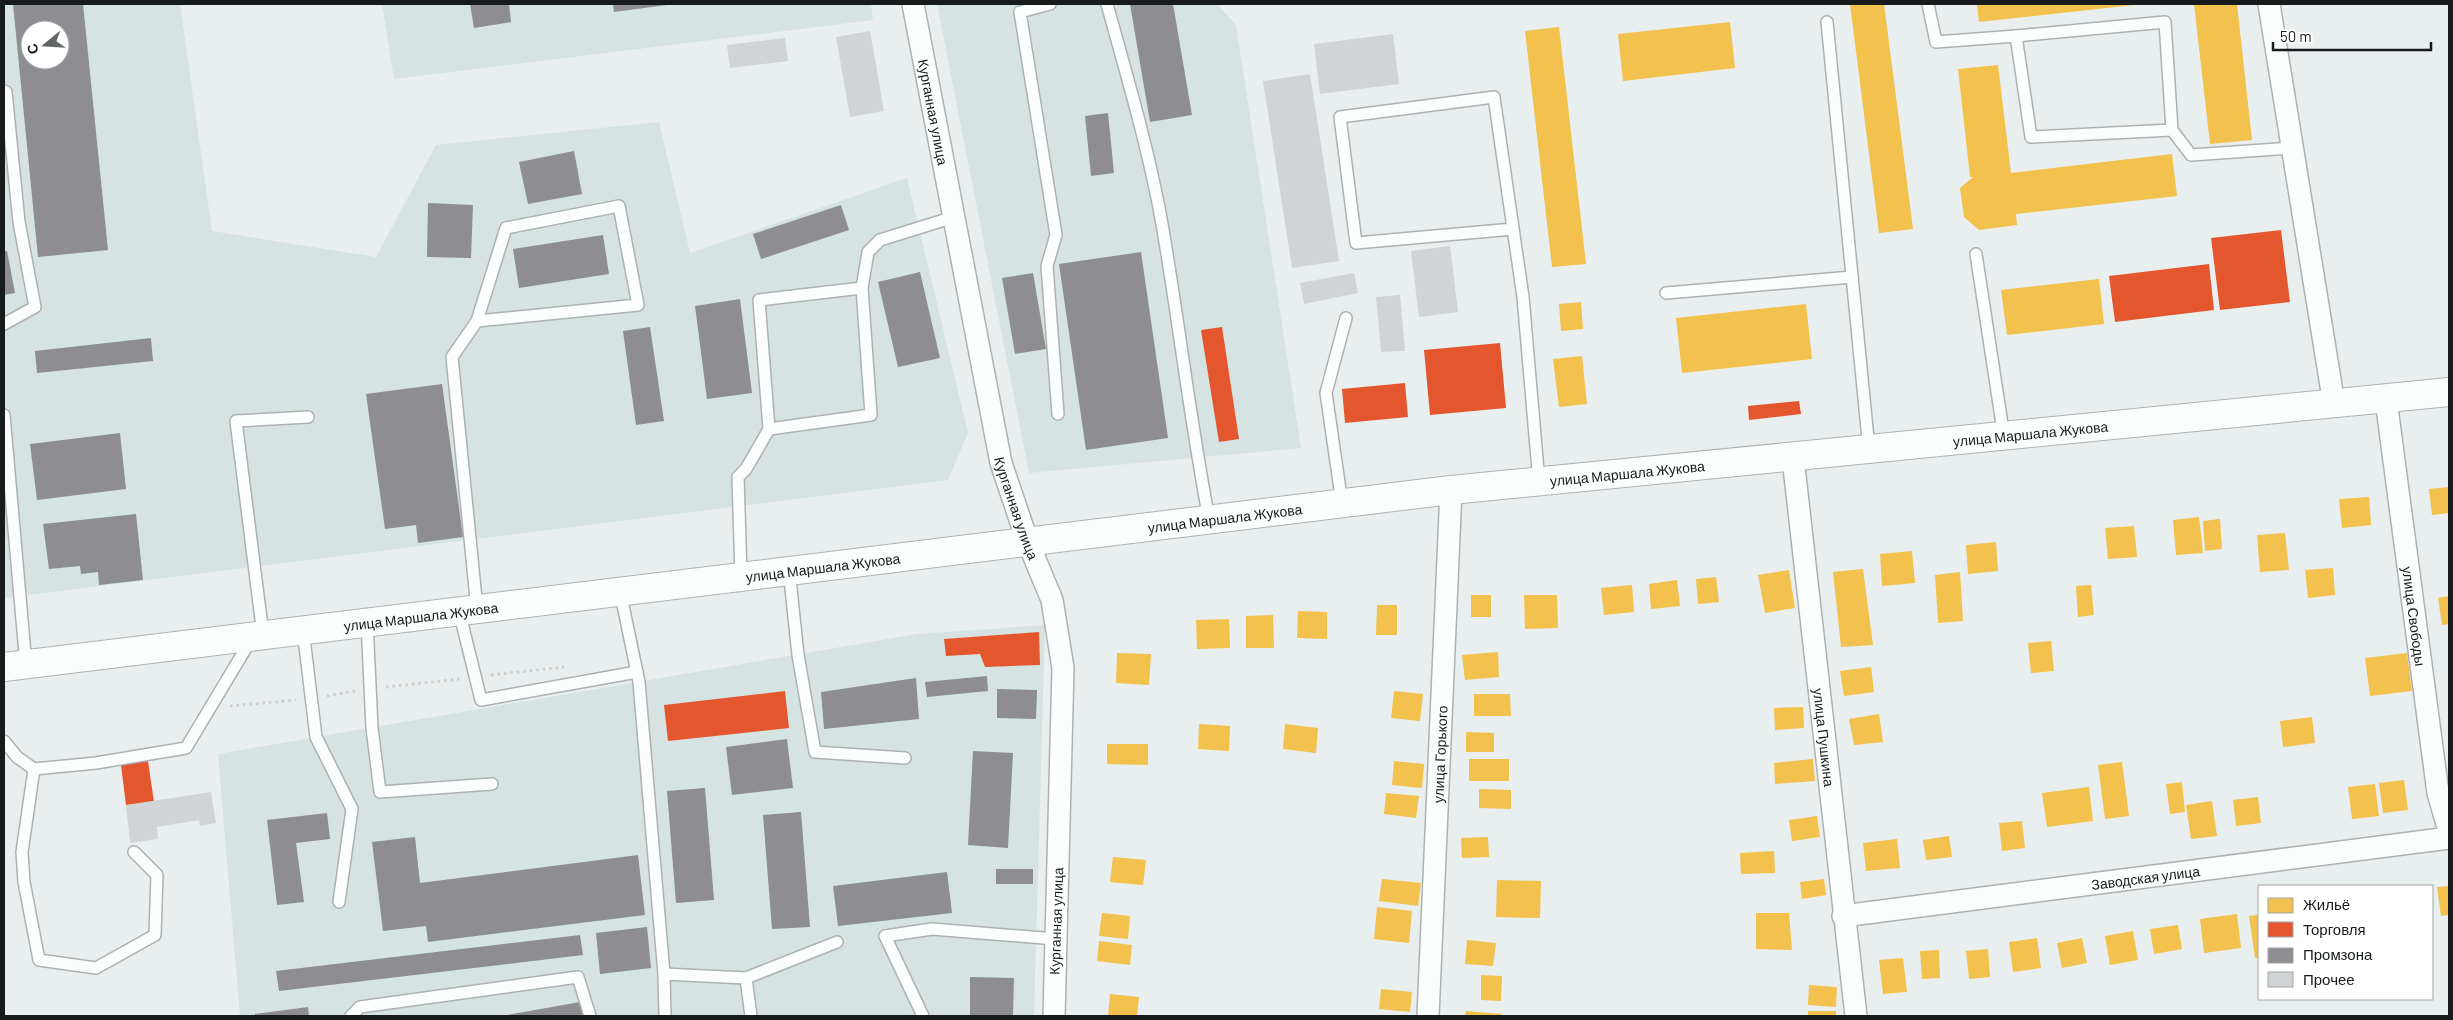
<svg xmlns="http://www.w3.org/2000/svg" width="2453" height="1020" font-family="Barlow,sans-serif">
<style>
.built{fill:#d5e3e3;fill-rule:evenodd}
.homes{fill:#f2c14e}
.shops{fill:#e4572e}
.industry{fill:#8d8d92;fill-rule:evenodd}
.building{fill:#d0d4d4}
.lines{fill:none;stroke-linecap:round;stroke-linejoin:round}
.service-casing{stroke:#adb1b2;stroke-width:14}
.minor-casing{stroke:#adb1b2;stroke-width:24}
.secondary-casing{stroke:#adb1b2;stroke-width:30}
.path{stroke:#cdcfcf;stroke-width:3;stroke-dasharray:2.5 4;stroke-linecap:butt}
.service{stroke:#fcfdfd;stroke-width:11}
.minor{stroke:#fcfdfd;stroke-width:21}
.secondary{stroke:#fcfdfd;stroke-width:28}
.labels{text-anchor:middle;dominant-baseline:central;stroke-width:5;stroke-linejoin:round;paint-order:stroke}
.street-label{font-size:14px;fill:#171b1b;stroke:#fff}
</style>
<rect width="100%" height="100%" fill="#e9efef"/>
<g class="built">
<path d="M 4,4 L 180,4 L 212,231 L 376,257 L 436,145 L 659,122 L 690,253 L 907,178 L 968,433 L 948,480 L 4,598 ZM 30,30 L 60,30 L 60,60 L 30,60 Z"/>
<polygon points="382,4 871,4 873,20 394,79"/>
<polygon points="937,4 1217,4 1236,25 1301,448 1029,473"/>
<polygon points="1045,625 1034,1016 240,1016 218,754 917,634"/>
</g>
<g class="homes">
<polygon points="1850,4 1884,4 1913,229 1879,233"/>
<polygon points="1977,4 2134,4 2134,5 1979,22"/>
<polygon points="2194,4 2237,4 2252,140 2210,144"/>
<polygon points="1730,22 1735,68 1623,81 1618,34"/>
<polygon points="1559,27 1586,264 1552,267 1525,31"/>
<polygon points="1998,65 2011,173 2172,154 2177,196 2016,214 2017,225 1979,230 1964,217 1960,188 1973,177 1970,177 1958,69"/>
<polygon points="2099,279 2104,324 2007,335 2001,290"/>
<polygon points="1581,302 1583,329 1561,331 1559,304"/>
<polygon points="1806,304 1812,359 1682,373 1676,318"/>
<polygon points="1582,356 1587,404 1559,407 1553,359"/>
<polygon points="2449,487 2449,513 2432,515 2429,489"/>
<polygon points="2369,497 2371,525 2342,528 2339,499"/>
<polygon points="2199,517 2203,553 2176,555 2173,520"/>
<polygon points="2220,519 2222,549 2205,551 2203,521"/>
<polygon points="2134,526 2137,557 2108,559 2105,528"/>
<polygon points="2285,533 2289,570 2260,572 2257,535"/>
<polygon points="1996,542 1998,571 1968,574 1966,545"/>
<polygon points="1912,551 1915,583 1882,586 1880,554"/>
<polygon points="2333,568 2335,595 2308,598 2305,570"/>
<polygon points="1863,569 1873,645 1841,647 1833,572"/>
<polygon points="1789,570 1795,608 1765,613 1758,575"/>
<polygon points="1960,572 1963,621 1938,623 1935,575"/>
<polygon points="1716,577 1719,602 1698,604 1696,579"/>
<polygon points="1677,580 1680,606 1651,609 1649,584"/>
<polygon points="1632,585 1634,612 1604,615 1601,588"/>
<polygon points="2091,585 2094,615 2078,617 2076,586"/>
<rect x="1471" y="595" width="20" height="22"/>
<polygon points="1524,595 1557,595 1558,628 1525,629"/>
<polygon points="2449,596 2449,624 2442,625 2438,598"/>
<polygon points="1377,605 1397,605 1397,635 1376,635"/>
<polygon points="1298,611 1327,612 1327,639 1297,638"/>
<polygon points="1273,615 1274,648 1246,648 1246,616"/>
<polygon points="1229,619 1230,648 1197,649 1196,620"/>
<polygon points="2051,641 2054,671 2031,673 2028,643"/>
<polygon points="1498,652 1499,677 1465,680 1462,655"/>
<polygon points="1117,653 1151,654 1149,685 1116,683"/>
<polygon points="2407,653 2412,691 2370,696 2365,658"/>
<polygon points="1871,667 1874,692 1844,696 1840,671"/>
<polygon points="1394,691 1423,694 1420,721 1391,718"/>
<polygon points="1474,694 1510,694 1511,716 1474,716"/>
<polygon points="1803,707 1804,728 1775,730 1774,708"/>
<polygon points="1879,714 1883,742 1854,745 1849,719"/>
<polygon points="2312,717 2315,743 2283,747 2280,721"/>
<polygon points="1199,724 1230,726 1229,751 1198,749"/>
<polygon points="1285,724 1318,728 1316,753 1283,749"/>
<polygon points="1466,732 1494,733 1494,752 1466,752"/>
<polygon points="1107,744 1148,744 1148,765 1107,764"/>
<rect x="1469" y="759" width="40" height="22"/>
<polygon points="1813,759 1815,781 1775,784 1774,763"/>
<polygon points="1394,761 1424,764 1422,788 1392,785"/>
<polygon points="2122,762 2129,816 2105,819 2098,765"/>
<polygon points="2404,780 2408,810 2383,813 2379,783"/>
<polygon points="2182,782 2185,812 2170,814 2166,784"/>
<polygon points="2375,784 2379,816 2352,819 2348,787"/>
<polygon points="2089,787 2093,821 2047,827 2042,793"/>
<polygon points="1479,789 1511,790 1511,809 1479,808"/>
<polygon points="1386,793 1419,796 1416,818 1384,814"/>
<polygon points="2258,797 2261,823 2236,826 2233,800"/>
<polygon points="2212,801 2217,836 2191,839 2186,805"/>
<polygon points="1817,816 1820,837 1792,841 1789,820"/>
<polygon points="2022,821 2025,848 2002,851 1999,823"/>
<polygon points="1949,836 1952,857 1926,860 1923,840"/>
<polygon points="1488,837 1489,857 1462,858 1461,838"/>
<polygon points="1897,839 1900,868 1866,871 1863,843"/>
<polygon points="1774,851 1775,873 1741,874 1740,853"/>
<polygon points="1113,857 1146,860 1143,885 1110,882"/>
<polygon points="1382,879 1421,883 1418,906 1379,901"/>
<polygon points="1824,879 1826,895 1802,899 1800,882"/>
<polygon points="1497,880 1541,881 1540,918 1496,917"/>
<polygon points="2449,886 2449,915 2441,916 2437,887"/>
<polygon points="1377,907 1412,911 1409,943 1374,939"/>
<polygon points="1102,913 1130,916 1128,939 1099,936"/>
<polygon points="1756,913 1789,913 1792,950 1756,949"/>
<polygon points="2237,914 2241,948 2204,953 2200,919"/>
<polygon points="2259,915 2259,958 2255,958 2249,916"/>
<polygon points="2178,925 2182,949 2154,954 2150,929"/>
<polygon points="2133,931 2138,960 2110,965 2105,936"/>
<polygon points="2037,938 2041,968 2013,972 2009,942"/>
<polygon points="2082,938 2087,963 2062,968 2057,943"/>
<polygon points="1467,940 1496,943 1493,966 1465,964"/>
<polygon points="1099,941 1132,945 1130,965 1097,961"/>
<polygon points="1988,949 1990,977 1969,979 1966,951"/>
<polygon points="1939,950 1940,978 1922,979 1920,951"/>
<polygon points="1903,958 1907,992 1883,994 1879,960"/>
<polygon points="1481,975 1502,976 1501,1001 1481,1000"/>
<polygon points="1809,985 1837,987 1836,1007 1808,1005"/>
<polygon points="1381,989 1412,992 1410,1012 1379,1009"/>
<polygon points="1110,994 1139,997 1137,1016 1108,1016"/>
<polygon points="1466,1011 1501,1014 1501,1016 1465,1016"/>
<rect x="1808" y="1011" width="28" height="5"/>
</g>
<g class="shops">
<polygon points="2281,230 2290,302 2220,310 2211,238"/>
<polygon points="2209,264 2214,310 2115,322 2109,276"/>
<polygon points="1222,327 1239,439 1219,442 1201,330"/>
<polygon points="1500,343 1506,408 1430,415 1424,350"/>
<polygon points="1405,383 1408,417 1345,423 1342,389"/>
<polygon points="1799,401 1801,414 1749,420 1748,406"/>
<polygon points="1039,632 1040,665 985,667 980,654 946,656 944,639"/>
<polygon points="785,691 789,728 668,741 664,705"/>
<polygon points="148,761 154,802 126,805 121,765"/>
</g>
<g class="industry">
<path d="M 13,4 L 83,4 L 108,250 L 38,257 ZM 30,30 L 60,30 L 60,60 L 30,60 Z"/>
<polygon points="470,4 509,4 511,22 474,28"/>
<polygon points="613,4 667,4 667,5 614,12"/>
<polygon points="1130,4 1173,4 1192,115 1150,122"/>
<polygon points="1108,113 1114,173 1091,176 1085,116"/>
<polygon points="574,151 582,194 528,204 519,162"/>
<polygon points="428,203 473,205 471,258 427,257"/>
<polygon points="841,205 849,230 761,259 753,234"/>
<polygon points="603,235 609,274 519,288 513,249"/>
<polygon points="4,251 7,251 15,293 4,295"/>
<polygon points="1141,252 1168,438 1086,450 1059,264"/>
<polygon points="920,272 940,358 898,367 878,282"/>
<polygon points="1033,273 1046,349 1015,354 1002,278"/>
<polygon points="740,299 752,393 707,399 695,306"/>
<polygon points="650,327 664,421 636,425 623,331"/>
<polygon points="151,338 153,361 37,373 35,351"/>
<polygon points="442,384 463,537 418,543 416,525 385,529 366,394"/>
<polygon points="120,433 126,489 37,500 30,444"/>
<polygon points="136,514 143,580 99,585 98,572 81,574 80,566 49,569 43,524"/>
<polygon points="987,676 988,691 927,697 925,682"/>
<polygon points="916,678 919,719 824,729 821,692"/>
<polygon points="997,689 1037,690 1036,719 997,718"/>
<polygon points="787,739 793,788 732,795 726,747"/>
<polygon points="973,751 1013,753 1008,848 968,845"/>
<polygon points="705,788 714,900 676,903 667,791"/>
<polygon points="801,812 810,927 772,929 763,815"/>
<polygon points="327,813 330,839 296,843 304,902 277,905 267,820"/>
<polygon points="415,837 420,883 638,855 645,915 428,942 426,926 383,931 372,842"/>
<rect x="996" y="869" width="37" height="15"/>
<polygon points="947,872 952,913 838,926 833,886"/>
<polygon points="647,927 651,968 600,974 596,933"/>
<polygon points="580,935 583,955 279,991 276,971"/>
<polygon points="970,977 1014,978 1013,1016 970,1016"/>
<polygon points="580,1002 583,1016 507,1016 507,1015"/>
<polygon points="308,1007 309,1016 255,1016 255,1014"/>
</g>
<g class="building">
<polygon points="870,31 884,111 850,117 836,37"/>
<polygon points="1393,34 1399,84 1320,94 1314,44"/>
<polygon points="785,38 788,61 730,68 727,45"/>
<polygon points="1310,74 1339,261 1292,268 1263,81"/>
<polygon points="1450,246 1458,312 1419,317 1411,251"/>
<polygon points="1354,273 1358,293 1304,304 1300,283"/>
<polygon points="1400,295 1405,351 1381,352 1376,297"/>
<polygon points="211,792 216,823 200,826 199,820 157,827 158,839 130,843 126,805"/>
</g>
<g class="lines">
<g class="service-casing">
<g id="service">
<polyline points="1050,4 1020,12 1056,235 1047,266 1058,414"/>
<path d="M 1107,4 C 1127,77 1149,150 1162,224 C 1179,322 1190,421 1209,519"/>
<polyline points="1928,4 1936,42 2016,36"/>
<polyline points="1827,22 1869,449"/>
<polyline points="4,91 6,92 19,222 35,307 4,324"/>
<polyline points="2172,130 2165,22 2016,36 2031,137 2172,130 2191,155 2292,148"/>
<polyline points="1513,229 1356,243 1340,117 1494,97 1523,297 1539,482"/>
<polyline points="1976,254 2004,437"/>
<polyline points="1666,293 1852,277"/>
<polyline points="4,415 26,665"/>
<polyline points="769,429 871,415 862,288 868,252 880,240 954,217"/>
<polyline points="1342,503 1326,393 1346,318"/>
<polyline points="789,570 798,655 815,752 905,758"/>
<polyline points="741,576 738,477 746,469 769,429 759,300 862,288"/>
<polyline points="620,591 639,682 664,974 665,1016"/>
<polyline points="477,609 452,357 477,321 506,228 619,206 638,305 477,321"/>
<polyline points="459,611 481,700 637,672"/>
<polyline points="367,622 372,728 380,792 492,784"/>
<polyline points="303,630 316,737 352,809 339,902"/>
<polyline points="263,635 236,421 308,417"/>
<polyline points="4,741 17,757 34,769 96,763 186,748 252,638"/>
<polyline points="34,769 22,852 24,882 39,960 96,968 155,935 157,875 134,852"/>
<polyline points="664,974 746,978 751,1016"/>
<polyline points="746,978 837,942"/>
<polyline points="351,1016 360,1007 578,977 590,1016"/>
<polyline points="923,1016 885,936 932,929 1056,939"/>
</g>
</g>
<g class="minor-casing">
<g id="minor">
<path id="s1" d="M 913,4 L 1001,463 L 1027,540 L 1052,600 L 1063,668 L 1054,1016"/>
<polyline points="2269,4 2334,404"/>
<path id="s2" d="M 2386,400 L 2438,793 L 2449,831"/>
<path id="s3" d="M 1793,458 L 1856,1016"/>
<path id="s4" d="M 1843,916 L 2449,838"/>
<path id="s5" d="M 1428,1016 L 1451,490"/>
</g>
</g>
<g class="secondary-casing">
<g id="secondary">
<path id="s6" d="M 4,667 L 1451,490 L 2449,392"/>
</g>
</g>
<g class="path">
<polyline points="491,675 564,667"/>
<polyline points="386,687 460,679"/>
<polyline points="327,696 355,691"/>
<polyline points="230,706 296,700"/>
</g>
<use href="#service" class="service"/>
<use href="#minor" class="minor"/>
<use href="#secondary" class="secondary"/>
</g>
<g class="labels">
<g class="street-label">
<text stroke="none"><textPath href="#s1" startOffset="110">Курганная улица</textPath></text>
<text stroke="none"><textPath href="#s6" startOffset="2040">улица Маршала Жукова</textPath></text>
<text stroke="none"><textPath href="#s6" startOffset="1635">улица Маршала Жукова</textPath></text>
<text stroke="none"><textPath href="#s1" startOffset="515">Курганная улица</textPath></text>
<text stroke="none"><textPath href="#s6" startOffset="1230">улица Маршала Жукова</textPath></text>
<text stroke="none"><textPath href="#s6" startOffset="825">улица Маршала Жукова</textPath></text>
<text stroke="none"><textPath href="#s6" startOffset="420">улица Маршала Жукова</textPath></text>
<text stroke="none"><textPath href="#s2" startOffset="218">улица Свободы</textPath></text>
<text stroke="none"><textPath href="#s3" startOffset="281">улица Пушкина</textPath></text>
<text stroke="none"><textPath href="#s5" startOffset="262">улица Горького</textPath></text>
<text stroke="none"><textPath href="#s4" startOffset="305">Заводская улица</textPath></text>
<text transform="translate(1056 921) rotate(-88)">Курганная улица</text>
</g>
</g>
<rect width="2453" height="1020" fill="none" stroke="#171b1b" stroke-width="10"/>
<rect x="2258" y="885" width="175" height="115" fill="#ffffff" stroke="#a2a4a4"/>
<rect x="2268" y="898" width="25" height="15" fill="#f2c14e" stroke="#a2a4a4"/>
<text x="2303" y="910" font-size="15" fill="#171b1b">Жильё</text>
<rect x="2268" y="922" width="25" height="15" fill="#e4572e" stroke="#a2a4a4"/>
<text x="2303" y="935" font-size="15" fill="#171b1b">Торговля</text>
<rect x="2268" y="948" width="25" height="15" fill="#8d8d92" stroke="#a2a4a4"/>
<text x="2303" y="960" font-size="15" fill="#171b1b">Промзона</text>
<rect x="2268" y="972" width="25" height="15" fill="#d0d4d4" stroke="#a2a4a4"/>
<text x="2303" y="985" font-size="15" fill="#171b1b">Прочее</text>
<g transform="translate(45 45) rotate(252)"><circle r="24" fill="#ffffff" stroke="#a2a4a4"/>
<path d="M0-4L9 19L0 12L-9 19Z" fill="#606565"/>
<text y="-8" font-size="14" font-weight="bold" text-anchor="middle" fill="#171b1b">С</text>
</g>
<path d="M2273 42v8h158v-8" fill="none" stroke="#171b1b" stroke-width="2.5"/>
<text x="2280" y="42" font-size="15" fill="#171b1b" stroke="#ffffff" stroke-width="4" paint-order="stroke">50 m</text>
</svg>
